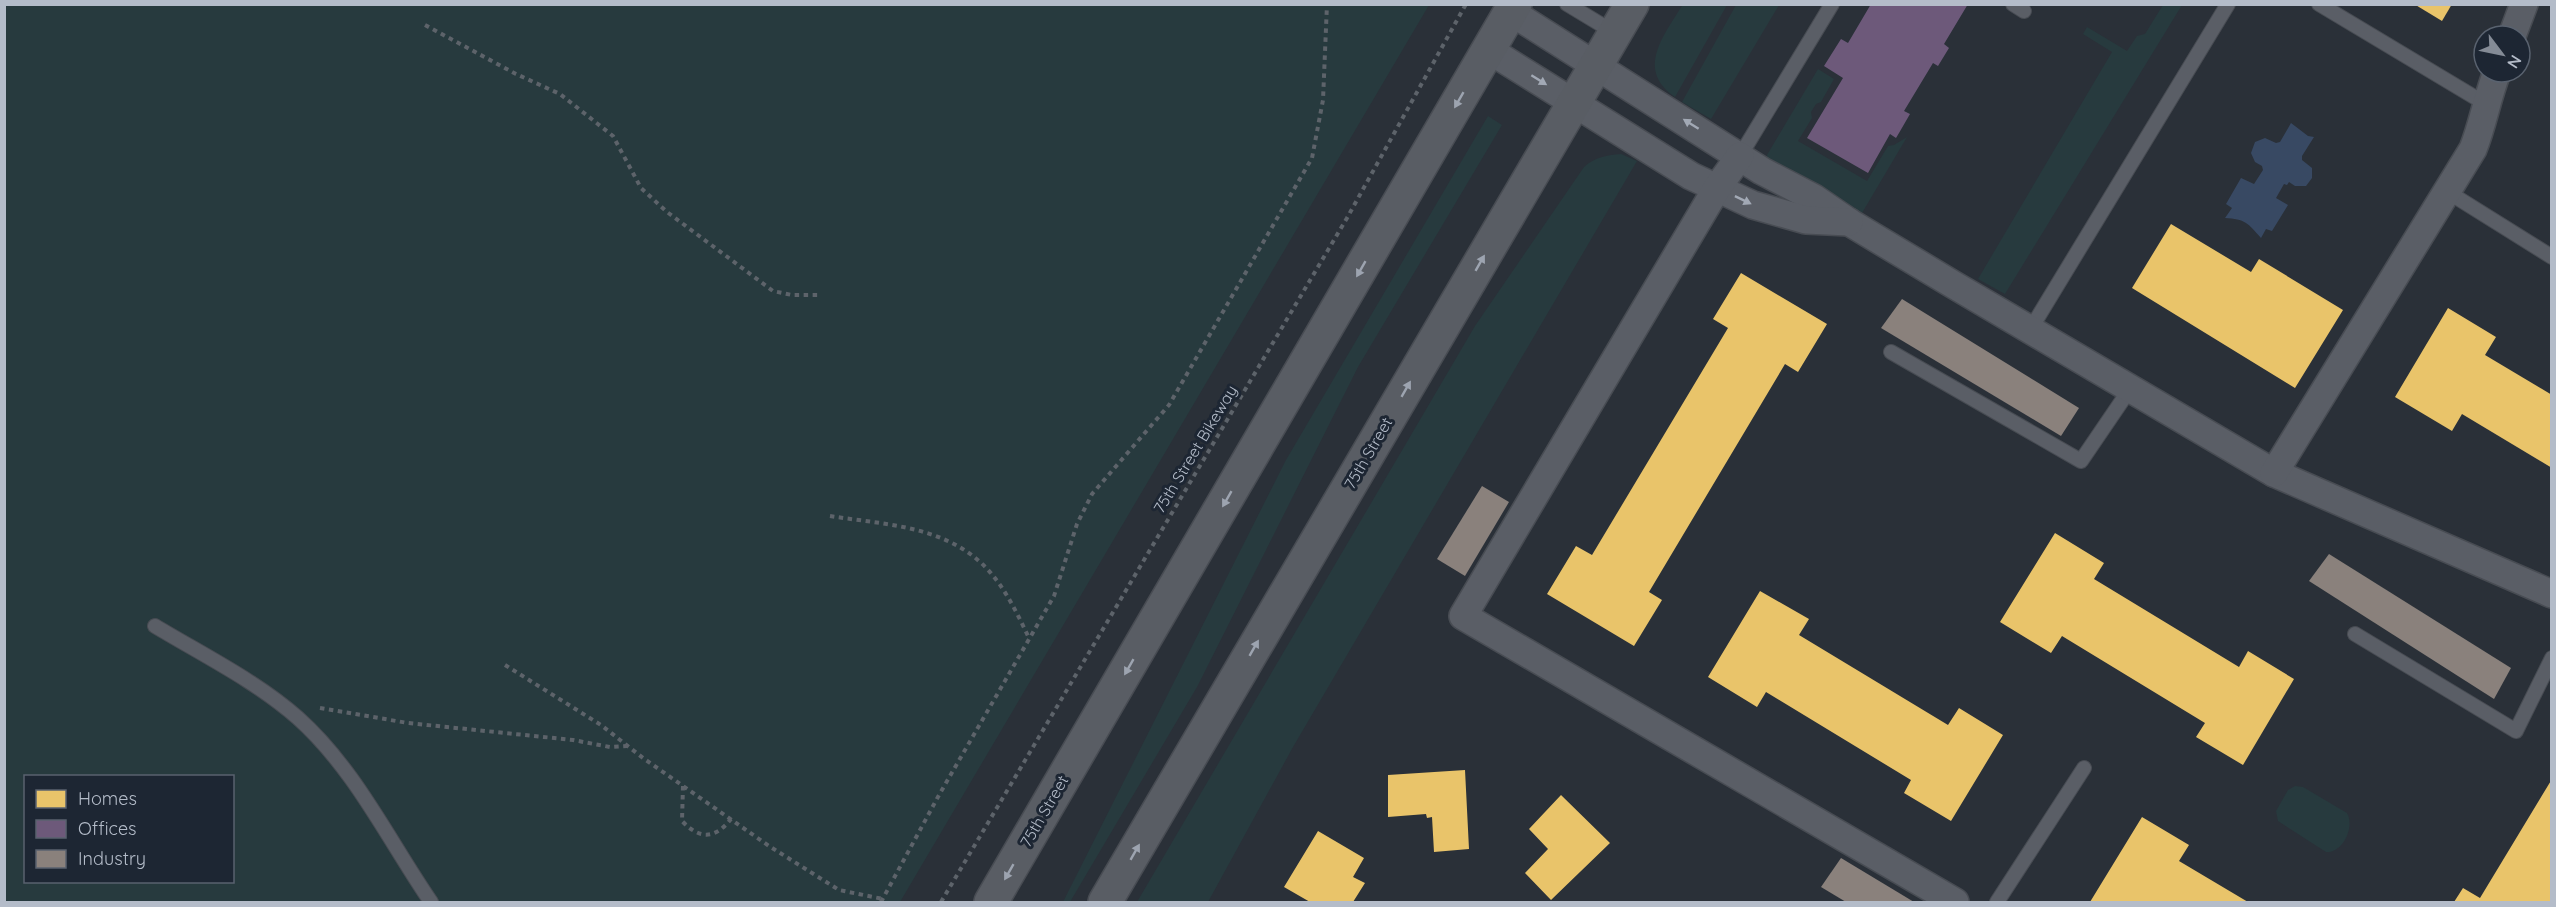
<svg xmlns="http://www.w3.org/2000/svg" width="2556" height="907" font-family="Quicksand,sans-serif">
<style>
.green{fill:#273a3e;fill-rule:evenodd}
.water{fill:#384963}
.homes{fill:#e9c46a}
.offices{fill:#6d597a}
.industry{fill:#8a817c}
.lines{fill:none;stroke-linecap:round;stroke-linejoin:round}
.service-casing{stroke:#484c53;stroke-width:16}
.minor-casing{stroke:#484c53;stroke-width:30}
.secondary-casing{stroke:#484c53;stroke-width:36}
.path{stroke:#5d636a;stroke-width:4;stroke-dasharray:4.5 4.5;stroke-linecap:butt}
.service{stroke:#5a5e66;stroke-width:14}
.minor{stroke:#5a5e66;stroke-width:27}
.secondary{stroke:#595d64;stroke-width:33}
.oneway{fill:#a2a9b5}
.oneway2{fill:#9da4b0}
.labels{text-anchor:middle;dominant-baseline:central;stroke-width:6;stroke-linejoin:round;paint-order:stroke}
.street-label{font-size:16px;fill:#b4bcc9;stroke:#1d2633}
</style>
<rect width="100%" height="100%" fill="#2a3038"/>
<g class="green">
<path d="M 1683,4 L 1727,5 L 1675,97 C 1635,69 1664,36 1683,4 Z"/>
<path d="M 5,5 L 1429,5 L 900,902 L 5,902 ZM 26,776 L 232,776 L 232,882 L 26,882 Z"/>
<polygon points="1736,5 1779,5 1711,119 1682,102"/>
<polygon points="2163,5 2182,5 2005,294 1978,279 2112,52 2083,34 2087,27 2127,51 2137,36 2145,34"/>
<polygon points="1818,69 1834,79 1821,102 1816,104 1811,112 1812,118 1798,141 1867,181 1888,146 1894,145 1907,137 1862,213 1770,167 1767,155"/>
<polygon points="1488,116 1502,125 1358,367 1197,687 1070,902 1063,902 1286,460"/>
<path d="M 1621,154 L 1637,161 L 1293,747 L 1208,902 L 1137,902 L 1475,326 L 1584,167 C 1595,157 1607,155 1621,154 Z"/>
<path d="M 2295,786 L 2303,787 L 2347,813 C 2355,827 2343,853 2326,852 L 2278,821 L 2276,811 L 2288,790 Z"/>
</g>
<path class="water" d="M 2291,123 L 2308,136 L 2314,137 L 2302,156 L 2302,160 L 2312,168 L 2312,178 L 2306,186 L 2295,186 L 2289,182 L 2287,185 L 2284,184 L 2276,198 L 2288,205 L 2272,231 L 2266,229 L 2261,238 C 2248,223 2245,219 2225,218 L 2232,208 L 2226,204 L 2241,178 L 2254,184 L 2263,170 L 2262,166 L 2255,162 L 2251,153 L 2255,142 L 2265,138 L 2276,143 L 2280,142 Z"/>
<g class="homes">
<polygon points="2414,4 2452,4 2442,21"/>
<polygon points="2171,224 2251,272 2259,259 2343,310 2295,388 2132,288"/>
<polygon points="1741,273 1827,324 1798,372 1785,364 1649,592 1662,600 1634,646 1547,594 1576,546 1592,555 1728,328 1713,319"/>
<polygon points="2448,308 2496,337 2485,355 2552,395 2552,468 2462,414 2452,431 2395,397"/>
<polygon points="2055,533 2104,563 2094,579 2239,667 2248,651 2294,679 2243,765 2196,737 2205,723 2062,636 2051,653 2000,622"/>
<polygon points="1760,591 1809,619 1799,635 1948,725 1959,708 2003,735 1951,821 1904,793 1911,780 1766,692 1757,707 1708,677"/>
<polygon points="1465,770 1469,849 1434,852 1432,817 1427,818 1426,814 1388,817 1388,775"/>
<polygon points="2552,779 2550,902 2454,902 2463,888 2480,898"/>
<polygon points="1561,795 1610,843 1551,900 1525,873 1548,849 1529,829"/>
<polygon points="2142,817 2189,845 2179,861 2248,902 2090,902"/>
<polygon points="1318,831 1364,858 1353,877 1365,883 1353,902 1310,902 1284,887"/>
</g>
<polygon class="offices" points="1871,4 1968,4 1944,44 1949,48 1938,66 1933,63 1904,111 1910,114 1899,133 1896,138 1890,134 1868,173 1807,138 1843,78 1824,66 1841,39 1848,43"/>
<g class="industry">
<polygon points="1902,299 2079,408 2061,436 1881,328"/>
<polygon points="1482,486 1509,502 1465,576 1437,559"/>
<polygon points="2329,554 2511,668 2494,699 2309,581"/>
<polygon points="1841,858 1914,902 1846,902 1821,887"/>
</g>
<g class="lines">
<g class="service-casing">
<g id="service">
<polyline points="1567,4 1615,33"/>
<polyline points="2013,4 2024,11"/>
<polyline points="2319,4 2486,104"/>
<polyline points="1740,156 1832,4"/>
<polyline points="2448,192 2552,257"/>
<polyline points="2030,330 2228,4"/>
<polyline points="1891,352 2081,461 2130,389"/>
<path d="M 155,626 C 203,655 256,681 298,718 C 355,769 389,841 431,902"/>
<polyline points="2355,634 2516,731 2552,658"/>
<polyline points="1997,902 2084,768"/>
</g>
</g>
<g class="minor-casing">
<g id="minor">
<polyline points="1511,12 1762,171 1814,198 1849,222 1954,285 2274,473 2552,594"/>
<polyline points="2512,36 2524,4"/>
<polyline points="1489,50 1691,176 1753,205 1806,220 1849,222"/>
<polyline points="1740,156 1717,188 1463,616 1955,902"/>
<path d="M 2274,473 L 2473,149 C 2483,124 2487,98 2497,72"/>
</g>
</g>
<g class="secondary-casing">
<g id="secondary">
<polyline points="991,902 1515,4"/>
<polyline points="1105,902 1632,4"/>
</g>
</g>
<g class="path">
<polyline points="425,25 516,74 560,94 613,136 641,188 667,212 773,291 792,295 820,295"/>
<path d="M 830,516 C 880,524 938,525 979,561 C 1002,581 1016,611 1029,638"/>
<polyline points="505,665 601,725 643,758 769,846 839,890 883,899"/>
<polyline points="320,708 408,723 573,740 610,747 627,746"/>
<path d="M 683,786 L 682,821 C 700,840 715,839 731,819"/>
<polyline points="881,902 939,795 1054,596 1077,524 1092,494 1169,405 1312,158 1323,100 1327,4"/>
<polyline points="941,902 1347,218 1466,4"/>
</g>
<use href="#service" class="service"/>
<use href="#minor" class="minor"/>
<use href="#secondary" class="secondary"/>
</g>
<defs><path id="oneway-solid" d="M-6-.8H1V-3.2L6.5 0L1 3.2V.8H-6Z" transform="scale(1.5)"/></defs>
<g class="oneway">
<use href="#oneway-solid" transform="translate(1539 80) rotate(32)"/>
<use href="#oneway-solid" transform="translate(1691 124) rotate(-148)"/>
<use href="#oneway-solid" transform="translate(1743 200) rotate(26)"/>
</g>
<g class="oneway2">
<use href="#oneway-solid" transform="translate(1459 100) rotate(120)"/>
<use href="#oneway-solid" transform="translate(1480 263) rotate(-60)"/>
<use href="#oneway-solid" transform="translate(1361 269) rotate(120)"/>
<use href="#oneway-solid" transform="translate(1406 389) rotate(-60)"/>
<use href="#oneway-solid" transform="translate(1227 499) rotate(120)"/>
<use href="#oneway-solid" transform="translate(1254 648) rotate(-60)"/>
<use href="#oneway-solid" transform="translate(1129 667) rotate(120)"/>
<use href="#oneway-solid" transform="translate(1135 852) rotate(-60)"/>
<use href="#oneway-solid" transform="translate(1009 872) rotate(120)"/>
</g>
<g class="labels">
<g class="street-label">
<text transform="translate(1195 449) rotate(-59)">75th Street Bikeway</text>
<text transform="translate(1368 453) rotate(-60)">75th Street</text>
<text transform="translate(1044 811) rotate(-60)">75th Street</text>
</g>
</g>
<rect width="2556" height="907" fill="none" stroke="#b4bcc9" stroke-width="12"/>
<rect x="24" y="775" width="210" height="108" fill="#1d2633" stroke="#59626f" stroke-width="1.5"/>
<rect x="36" y="790" width="30" height="18" fill="#e9c46a" stroke="#59626f" stroke-width="1.5"/>
<text x="78" y="805" font-size="18" fill="#b4bcc9">Homes</text>
<rect x="36" y="820" width="30" height="18" fill="#6d597a" stroke="#59626f" stroke-width="1.5"/>
<text x="78" y="835" font-size="18" fill="#b4bcc9">Offices</text>
<rect x="36" y="850" width="30" height="18" fill="#8a817c" stroke="#59626f" stroke-width="1.5"/>
<text x="78" y="865" font-size="18" fill="#b4bcc9">Industry</text>
<g transform="translate(2502 54) rotate(122)"><circle r="28" fill="#1d2633" stroke="#59626f" stroke-width="1.5"/>
<path d="M0-4.5L10 22L0 15L-10 22Z" fill="#848b96"/>
<text y="-9" font-size="16" font-weight="bold" text-anchor="middle" fill="#b4bcc9">N</text>
</g>
</svg>
